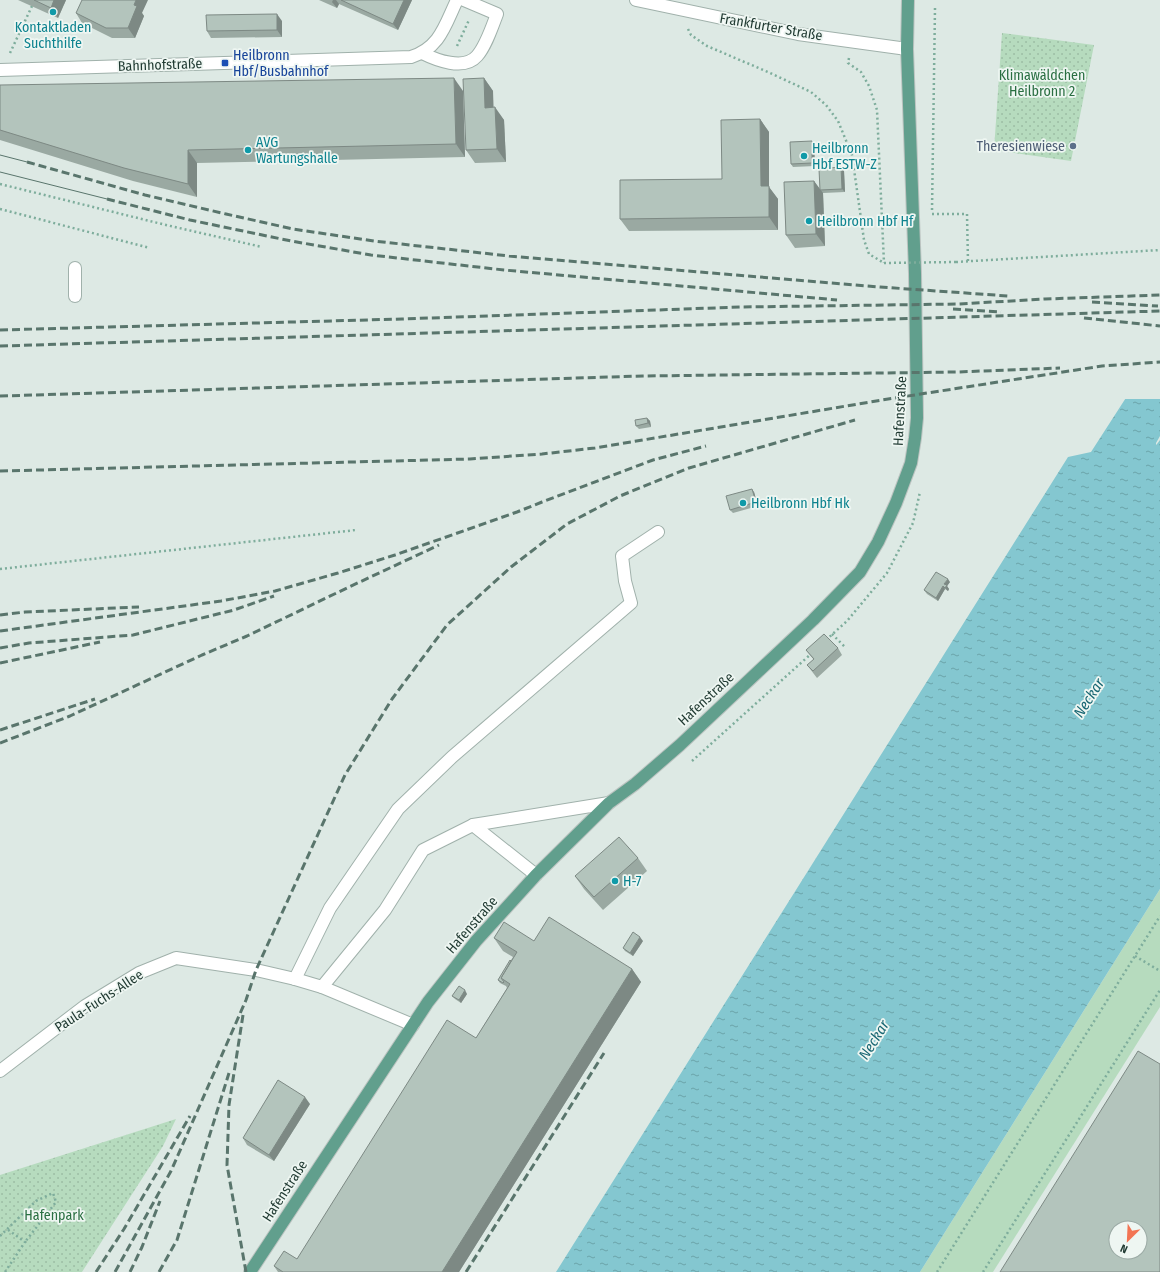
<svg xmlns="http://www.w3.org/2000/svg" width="1160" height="1272" font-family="'Fira Sans Condensed',sans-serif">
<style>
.grass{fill:#b6dbbe}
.park{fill:url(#park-dots)}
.water{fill:url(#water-ripples)}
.pier{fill:#dde9e4}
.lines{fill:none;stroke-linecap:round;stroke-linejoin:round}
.minor-casing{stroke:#a0b1ab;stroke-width:14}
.major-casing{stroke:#bcc4c1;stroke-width:14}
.path{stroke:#7ead9c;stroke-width:2.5;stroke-dasharray:2 3;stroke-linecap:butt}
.minor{stroke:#fff;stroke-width:12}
.major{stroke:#619f8d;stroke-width:12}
.tram{stroke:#59756c;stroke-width:1}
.rail{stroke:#59756c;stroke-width:3;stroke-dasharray:8 4;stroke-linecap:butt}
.path-bridge{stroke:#7ead9c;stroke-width:2.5;stroke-dasharray:2 3;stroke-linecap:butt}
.wall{fill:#9aa9a2}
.shaded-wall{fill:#7d8984}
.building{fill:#b3c4bc;stroke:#7d8984;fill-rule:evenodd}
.culture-dot{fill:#0f9aa8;stroke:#eef6f2;stroke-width:1.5}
.transit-dot{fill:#1a4fb4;stroke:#eef6f2;stroke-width:1.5}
.service-dot{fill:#5c6f8a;stroke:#eef6f2;stroke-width:1.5}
.labels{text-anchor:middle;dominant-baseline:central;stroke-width:3.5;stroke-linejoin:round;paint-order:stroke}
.culture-label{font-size:14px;fill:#0d838f;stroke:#eef6f2;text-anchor:start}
.street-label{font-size:14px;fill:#1f3931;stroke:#eef6f2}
.transit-label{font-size:14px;fill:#164399;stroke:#eef6f2;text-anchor:start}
.park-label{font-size:14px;fill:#2a6f42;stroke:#eef6f2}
.service-label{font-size:14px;fill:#4e5e75;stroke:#eef6f2;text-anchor:end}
.water-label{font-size:15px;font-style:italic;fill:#1a6874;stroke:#eef6f2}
</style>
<defs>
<pattern id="park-dots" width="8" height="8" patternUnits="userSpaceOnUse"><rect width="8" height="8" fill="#b6dbbe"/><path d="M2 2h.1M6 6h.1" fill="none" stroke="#9cbda4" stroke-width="1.8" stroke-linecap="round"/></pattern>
<pattern id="water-ripples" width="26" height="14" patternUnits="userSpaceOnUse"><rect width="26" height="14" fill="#84c7d0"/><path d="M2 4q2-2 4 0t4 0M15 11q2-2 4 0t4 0" fill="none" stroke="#6ba3a9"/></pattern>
</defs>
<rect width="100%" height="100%" fill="#dde9e4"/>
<polygon class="grass" points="1160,889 1160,1007 993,1272 920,1272"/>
<g class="park">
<polygon points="1002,33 1094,45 1071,161 994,150"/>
<polygon points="176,1119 163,1146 82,1272 0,1272 0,1175"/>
</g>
<polygon class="water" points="1160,345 1160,436 1156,443 1156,445 1157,444 1160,440 1160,889 920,1272 556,1272 1068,457 1091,452"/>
<polygon class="pier" points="1160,343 1160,399 1123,399 1158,344"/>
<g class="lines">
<g class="minor-casing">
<g id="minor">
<polyline points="636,0 798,34 907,49"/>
<path d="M 422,53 C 436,60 464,71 477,56 C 486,46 492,27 497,14 L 464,0"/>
<path d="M 0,70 L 411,57 C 440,48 445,25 457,0"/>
<polyline points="75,268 75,296"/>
<polyline points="473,825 536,875"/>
<polyline points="295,979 330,908 398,809 452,757 631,603 625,581 622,556 658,532"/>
<polyline points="322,987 413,1025"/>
<polyline points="0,1071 85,1006 139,973 176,958 256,970 295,979 322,987 385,910 423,850 473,825 609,803"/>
</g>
</g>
<g class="major-casing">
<polyline id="major" points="250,1272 428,1002 476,941 536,875 609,803 635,784 680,745 813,620 860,572 878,542 896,503 911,463 915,438 917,418 915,273 907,49 908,0"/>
</g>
<g class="path">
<polyline points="688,29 691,35 707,46 768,72 811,92 826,105 838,121 852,155 864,240 869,254 884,263"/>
<polyline points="457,46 469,20"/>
<polyline points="10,53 32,6"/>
<polyline points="849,58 848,63 861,72 869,86 877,110 884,263"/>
<polyline points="0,184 166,225 262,247"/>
<polyline points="0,209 150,248"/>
<polyline points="932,210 935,8"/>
<polyline points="932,214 967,214 968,262"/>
<polyline points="956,262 1160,250"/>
<polyline points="0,569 356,530"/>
<polyline points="832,634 846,648"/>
<polyline points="826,640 847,621 887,573 913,523 920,492"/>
<polyline points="692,761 812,653"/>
<polyline points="1135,956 1160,971"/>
<polyline points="0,1236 36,1201 53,1193 56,1202 25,1242"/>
<polyline points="5,1272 25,1242 7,1229"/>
<polyline points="937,1272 1160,916"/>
<polyline points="983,1272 1160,990"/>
</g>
<use href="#minor" class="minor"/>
<use href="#major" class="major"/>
<g class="tram">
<polyline points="0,155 27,162"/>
<polyline points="0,172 107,199"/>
</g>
<g class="rail">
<polyline points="27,162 145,195 226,214 293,229 374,241 509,256 880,287 1008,296"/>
<polyline points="107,199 190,220 291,241 371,255 504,270 837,300"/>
<polyline points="1092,302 1158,306"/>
<polyline points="953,309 1001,312"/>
<polyline points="1084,318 1160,326"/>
<polyline points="0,330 402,319 741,307 958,304 1045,299 1160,295"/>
<polyline points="0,346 1160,311"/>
<polyline points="0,396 643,376 957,372 1060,368"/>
<polyline points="0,471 470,459 542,454 595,448 882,400 1102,366 1160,362"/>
<polyline points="0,615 25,612 139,607"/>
<polyline points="0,631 221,601 275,591 338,573 395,555 517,512 542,502 653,460 706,446"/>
<polyline points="0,648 29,643 133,635 234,610 274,596"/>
<polyline points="0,663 100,642"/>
<polyline points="0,730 95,699"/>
<polyline points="0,743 70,716 202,655 247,636 349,587 439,545"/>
<polyline points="243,1015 229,1105 227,1165 246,1272"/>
<polyline points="96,1272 124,1229 190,1116"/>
<polyline points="115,1272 171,1171 246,1000 256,970 345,775 392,699 447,625 511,567 567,524 620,496 689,468 855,420"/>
<polyline points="130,1272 142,1247 160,1201"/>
<polyline points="159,1272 177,1240 229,1073"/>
<polyline points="466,1272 604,1053"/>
</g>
<polyline class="path-bridge" points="884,263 956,262"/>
</g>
<g class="wall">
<polygon points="18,0 66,0 58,18"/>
<polygon points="319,0 412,0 398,30 339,4 337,8"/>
<polygon points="76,13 142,13 144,16 135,38 112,38 82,23"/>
<polygon points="282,21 282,37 211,38 207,31"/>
<polygon points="484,78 493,91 493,107 504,120 506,162 475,163 466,150"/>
<polygon points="0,85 463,91 465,157 197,163 197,197 133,181 0,140"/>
<polygon points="760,119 769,132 769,187 778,199 778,230 629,231 620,219 722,179"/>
<polygon points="814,145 815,166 793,167 791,164"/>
<polygon points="844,171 845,192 823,193 825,246 795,248 786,235 814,181 820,190"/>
<polygon points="647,418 650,421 651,427 639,429 636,426"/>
<polygon points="754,492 758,506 733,513 730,510"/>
<polygon points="950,582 947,586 949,589 948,591 945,589 938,601 927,594 924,590"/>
<polygon points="838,648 842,655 817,678 807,665 814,660 806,650"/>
<polygon points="638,858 647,871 603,910 584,889 575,876"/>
<polygon points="494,938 534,941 632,969 641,982 459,1272 278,1272 274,1266 297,1259 476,1038 507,988 506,986 500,983 498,980 513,957 503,951"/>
<polygon points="643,941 633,956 625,951 623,948"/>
<polygon points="467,994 461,1003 455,999 452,996"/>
<polygon points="310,1104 274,1161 247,1145 243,1138"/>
</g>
<g class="shaded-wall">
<polygon points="54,0 66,0 58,18 51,8"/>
<polygon points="136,0 148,0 142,13 144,16 135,38 128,28 134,5"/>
<polygon points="333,0 336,0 339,4 337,8 332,2"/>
<polygon points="404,0 412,0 398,30 393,24"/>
<polygon points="277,14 282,21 282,37 277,30"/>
<polygon points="454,78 463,91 465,157 456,144"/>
<polygon points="484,78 493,91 494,120 485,108"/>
<polygon points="495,107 504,120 506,162 497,149"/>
<polygon points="760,119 769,132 769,187 778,199 778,230 769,217 761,186"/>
<polygon points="812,141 814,145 815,166 812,163"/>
<polygon points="188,150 197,163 197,197 188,184"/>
<polygon points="841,167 844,171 845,192 842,189"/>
<polygon points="814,181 823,193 825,246 816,234"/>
<polygon points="647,418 650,421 651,427 648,423"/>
<polygon points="752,489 754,492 758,506 756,502"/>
<polygon points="948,579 950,582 947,586 949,589 948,591 945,588 944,584"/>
<polygon points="943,586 945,589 938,601 936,598"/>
<polygon points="640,937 643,941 633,956 630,953"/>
<polygon points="632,969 641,982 459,1272 442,1272"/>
<polygon points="465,990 467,994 461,1003 459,1000"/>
<polygon points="305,1097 310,1104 274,1161 269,1155"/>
</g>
<g class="building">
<polygon points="34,0 54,0 51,8"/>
<polygon points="82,0 136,0 134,5 137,6 128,28 106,28 76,13"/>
<polygon points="341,0 404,0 393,24"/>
<polygon points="277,14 277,30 207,31 206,15"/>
<polygon points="454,78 456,144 188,150 188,184 124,168 0,130 0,85"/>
<polygon points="484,78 485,108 495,107 497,149 466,150 463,79"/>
<polygon points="760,119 761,186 769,186 769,217 620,219 620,180 722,179 721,120"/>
<polygon points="812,141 812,163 791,164 790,142"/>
<polygon points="841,167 842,189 820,190 819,169"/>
<polygon points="814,181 816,234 786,235 784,182"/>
<polygon points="647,418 648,423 636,426 635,420"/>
<polygon points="752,489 756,502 730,510 726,496"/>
<polygon points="936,572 948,579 944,584 947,585 945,588 943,586 936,598 924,590"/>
<polygon points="824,634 838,648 813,671 807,665 814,659 806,650"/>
<polygon points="619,837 638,858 594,897 575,876"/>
<polygon points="549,917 632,969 442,1272 283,1272 274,1266 284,1251 297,1259 447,1020 476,1038 510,984 501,978 517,952 494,938 504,922 534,941"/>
<polygon points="633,932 640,937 630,953 623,948"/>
<polygon points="510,960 511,961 501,978 504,982 503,983 498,980"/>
<polygon points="459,986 465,990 459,1000 452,996"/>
<path d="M 1138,1051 L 1160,1064 L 1160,1272 L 1000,1272 ZM 1116,1228 L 1140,1228 L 1140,1252 L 1116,1252 Z"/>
<polygon points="278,1080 305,1097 269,1155 243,1138"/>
</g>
<g class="culture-dot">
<circle cx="53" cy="12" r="4"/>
<circle cx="248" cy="150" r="4"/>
<circle cx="804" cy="156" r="4"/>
<circle cx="809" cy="221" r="4"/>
<circle cx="743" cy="503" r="4"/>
<circle cx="615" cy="881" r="4"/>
</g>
<rect class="transit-dot" x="221" y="59" width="8" height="8" rx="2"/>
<circle class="service-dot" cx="1073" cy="146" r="4"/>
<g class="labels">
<g class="culture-label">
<text x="53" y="27" text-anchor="middle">Kontaktladen<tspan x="53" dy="16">Suchthilfe</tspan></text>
<text x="256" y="142">AVG<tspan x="256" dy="16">Wartungshalle</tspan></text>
<text x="812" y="148">Heilbronn<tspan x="812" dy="16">Hbf ESTW-Z</tspan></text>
<text x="817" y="221">Heilbronn Hbf Hf</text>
<text x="751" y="503">Heilbronn Hbf Hk</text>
<text x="623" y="881">H-7</text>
</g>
<g class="street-label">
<text transform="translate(771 27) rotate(10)">Frankfurter Straße</text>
<text transform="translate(160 65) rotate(-2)">Bahnhofstraße</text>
<text transform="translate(900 411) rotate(-87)">Hafenstraße</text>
<text transform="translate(706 699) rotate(-43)">Hafenstraße</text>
<text transform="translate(472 925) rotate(-49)">Hafenstraße</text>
<text transform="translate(99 1001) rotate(-33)">Paula-Fuchs-Allee</text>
<text transform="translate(285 1191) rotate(-57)">Hafenstraße</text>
</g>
<g class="transit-label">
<text x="233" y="55">Heilbronn<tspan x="233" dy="16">Hbf/Busbahnhof</tspan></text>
</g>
<g class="park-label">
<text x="1042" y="75">Klimawäldchen<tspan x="1042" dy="16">Heilbronn 2</tspan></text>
<text x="54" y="1215">Hafenpark</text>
</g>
<g class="service-label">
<text x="1065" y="146">Theresienwiese</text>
</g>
<g class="water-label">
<text transform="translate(1089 698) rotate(-57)">Neckar</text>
<text transform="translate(874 1040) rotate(-58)">Neckar</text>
</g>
</g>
<g transform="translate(1128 1240) rotate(204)"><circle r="19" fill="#eef6f2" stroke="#9baaa5"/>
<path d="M0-3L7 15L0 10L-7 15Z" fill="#f27453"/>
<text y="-6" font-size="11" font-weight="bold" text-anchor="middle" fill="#1f3931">N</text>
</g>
</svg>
